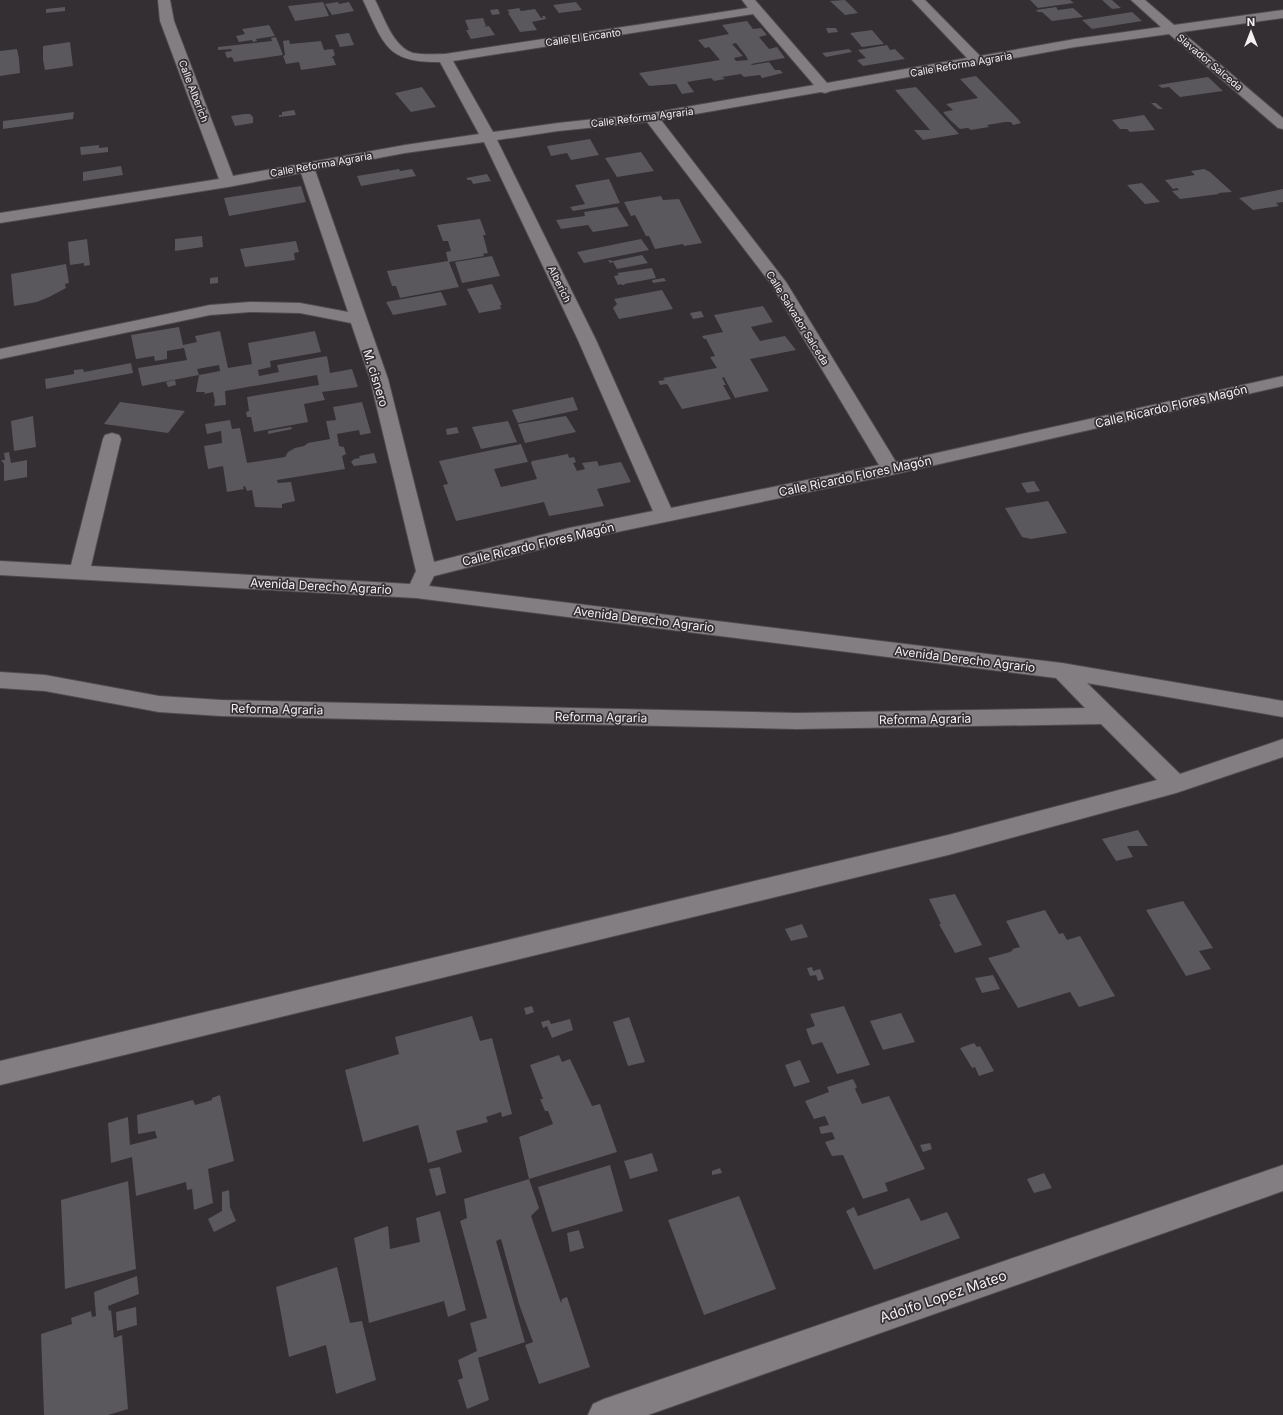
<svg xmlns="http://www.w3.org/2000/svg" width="1283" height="1415" font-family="Inter,sans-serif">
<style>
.building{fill:#5a585c;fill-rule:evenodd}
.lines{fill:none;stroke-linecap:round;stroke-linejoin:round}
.minor-casing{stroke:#4f4b4e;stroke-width:2}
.minor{fill:#837e82;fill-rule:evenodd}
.labels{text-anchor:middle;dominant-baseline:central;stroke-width:3.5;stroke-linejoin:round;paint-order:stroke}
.far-street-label{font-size:10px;fill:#f3f0f2;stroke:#332f32}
.street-label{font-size:12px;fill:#f3f0f2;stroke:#332f32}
.near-street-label{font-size:14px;fill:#f3f0f2;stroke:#332f32}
</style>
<rect width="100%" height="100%" fill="#332f32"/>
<g class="building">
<polygon points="845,0 858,13 845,15 830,1"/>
<polygon points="1030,0 1070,0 1074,3 1038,8"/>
<polygon points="1102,0 1112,0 1121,8 1112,9"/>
<polygon points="323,2 329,16 295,21 288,6"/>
<polygon points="338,2 339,4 349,2 354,11 332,15 325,4"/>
<polygon points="576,2 582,10 559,13 553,5"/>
<polygon points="65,7 65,11 46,13 46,9"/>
<polygon points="1056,7 1058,10 1073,8 1083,17 1052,21 1042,12 1038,12 1036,10"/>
<polygon points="519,8 521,11 535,9 541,18 543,18 542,16 545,16 546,19 532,22 537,30 520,32 508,13 510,13 507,10"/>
<polygon points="498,9 500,14 492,15 490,10"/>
<polygon points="1132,12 1142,21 1092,29 1082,20"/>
<polygon points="483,18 486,26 483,27 489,26 495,35 471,39 466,30 469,30 465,20"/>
<path d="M 747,21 L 753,29 L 761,28 L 767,35 L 759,37 L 769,49 L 777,47 L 785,58 L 751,64 L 752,65 L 769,62 L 775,70 L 780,70 L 783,73 L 762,78 L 760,75 L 744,77 L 741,74 L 722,77 L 725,79 L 714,81 L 711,78 L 687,82 L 694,92 L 682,94 L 676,84 L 649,86 L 639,73 L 720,60 L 709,47 L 705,48 L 698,40 L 729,34 L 722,25 ZM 736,43 L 746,56 L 748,60 L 736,61 L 734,58 L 743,56 L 732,44 Z"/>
<polygon points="269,25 275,36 256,39 257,41 253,42 252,40 239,42 236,36 245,34 242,29"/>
<polygon points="826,28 836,28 838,32 828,33"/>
<polygon points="872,30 884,44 862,47 850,33"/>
<polygon points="349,33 354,45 340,47 335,35"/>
<polygon points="276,37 283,55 234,62 232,57 227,58 225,52 232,51 231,49 218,50 218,47 272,41 271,38"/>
<polygon points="289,40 290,44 321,41 324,50 333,49 335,55 331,58 333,58 336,65 301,70 299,62 286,64 283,56 285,55 283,41"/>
<polygon points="70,42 73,66 45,70 43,60 43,46"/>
<polygon points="887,45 890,50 895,49 905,59 863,66 857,60 866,58 858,50"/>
<polygon points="17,49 19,59 20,73 0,76 0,51"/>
<polygon points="849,49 852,52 826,57 822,53"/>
<polygon points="976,76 1018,119 1021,123 1013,125 1011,122 1005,122 987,125 989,127 971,130 968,128 960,129 950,120 943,112 953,110 946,104 978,98 960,79"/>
<polygon points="1208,77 1223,91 1180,97 1169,87 1162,88 1158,85"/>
<polygon points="422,87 436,107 411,112 395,93"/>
<polygon points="916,87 959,134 923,140 914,130 930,130 895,90"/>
<polygon points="1151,103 1156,103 1163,109 1158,109"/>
<polygon points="294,110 296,115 279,117 279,115 282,115 282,112"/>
<polygon points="74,112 73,119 3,129 3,121"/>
<polygon points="244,114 250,114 253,117 253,123 235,126 231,116"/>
<polygon points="1144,115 1155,130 1130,132 1127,129 1120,129 1112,120"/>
<polygon points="590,139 599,155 571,160 567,153 551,156 547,146"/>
<polygon points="99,145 99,148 108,147 108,152 81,155 80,147"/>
<polygon points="641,152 654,171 617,177 605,158"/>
<polygon points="121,166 123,175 83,181 83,172"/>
<polygon points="399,169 400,171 412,169 416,176 361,186 357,176"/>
<polygon points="1204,169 1210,172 1232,192 1218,193 1219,194 1180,199 1172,191 1179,190 1177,188 1173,189 1165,180 1195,175 1191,171"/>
<polygon points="487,174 491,181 473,184 471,180 468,180 466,178"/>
<polygon points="609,179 620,203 573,211 570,207 585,204 575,185"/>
<polygon points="1142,183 1160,202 1145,204 1127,185"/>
<polygon points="301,186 306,202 229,216 224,198"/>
<polygon points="1283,189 1283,202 1276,203 1279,206 1253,210 1239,198"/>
<polygon points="661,196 663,200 679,199 702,243 684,246 683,244 655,249 649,236 646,236 635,215 631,216 624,202"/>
<polygon points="617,207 629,226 593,232 588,225 561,229 556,220 585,216 584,212"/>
<polygon points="480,219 486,235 483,235 488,253 483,254 484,256 449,262 459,287 400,298 396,286 392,286 387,271 448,261 446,252 451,251 448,241 443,241 437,225"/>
<polygon points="202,236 203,247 175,251 175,239"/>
<polygon points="87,239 90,265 84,266 84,263 70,265 68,242"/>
<polygon points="641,239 649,250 584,263 577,252"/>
<polygon points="296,241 299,252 294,253 295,260 245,267 240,249"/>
<polygon points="642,255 648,263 617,269 613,262 610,263 608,260 613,261"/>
<polygon points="492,256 500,276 462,283 455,262"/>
<polygon points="66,264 69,283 65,284 66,288 49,297 37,302 14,306 11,274"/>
<polygon points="652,268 656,278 624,284 625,285 622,285 621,284 618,285 614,276 619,275 617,273"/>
<polygon points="218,277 218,283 210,284 210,278"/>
<polygon points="664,278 666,281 653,283 652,280"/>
<polygon points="492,284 502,305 500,305 501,309 479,313 467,289"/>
<polygon points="662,290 673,309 619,319 613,308 617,304 614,299"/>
<polygon points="441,292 447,305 393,315 386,302"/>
<polygon points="763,306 773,322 751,327 760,341 785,336 796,350 750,359 769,391 735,398 724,377 722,378 726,385 723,385 731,399 682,409 667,384 660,385 658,381 665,380 663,378 717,368 710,357 715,356 706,339 704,339 702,336 723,332 714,315"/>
<polygon points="701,311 704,317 693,319 690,313"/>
<polygon points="179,327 183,345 197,342 195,336 220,331 228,368 252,364 248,343 315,331 321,352 270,361 271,367 258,370 259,376 279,372 277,365 327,356 330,373 352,369 358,387 322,392 325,400 304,404 308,422 254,432 251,417 247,417 246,412 249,411 247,397 319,385 317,375 225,391 226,405 214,406 215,401 213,392 204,394 205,392 196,392 199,375 220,371 219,365 197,369 199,375 142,386 138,368 187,360 184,348 167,351 167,359 155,361 154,356 136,359 131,335"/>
<polygon points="131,363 133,373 46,389 45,379 74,374 74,370 83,369 84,372"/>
<polygon points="175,380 176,385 168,387 166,382"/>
<polygon points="573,397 578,410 518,423 512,410"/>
<polygon points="120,402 142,405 185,411 168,433 104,424"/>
<polygon points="362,402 371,433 360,435 359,430 337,434 339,446 344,447 346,454 342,456 345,469 277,480 278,483 291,482 295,501 282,504 282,508 255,507 252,490 247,491 245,486 243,487 244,489 227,492 223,466 208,469 204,446 222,443 221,431 207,434 205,424 230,420 232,429 240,428 247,463 285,457 288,452 295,448 304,446 308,443 330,439 326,421 336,420 333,407"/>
<polygon points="33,416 36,447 14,451 11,421"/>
<polygon points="566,416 576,432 525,443 518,424"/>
<polygon points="508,421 517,442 481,449 472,427"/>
<polygon points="291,427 292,429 268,434 268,431"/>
<polygon points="457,427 459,433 447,435 446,429"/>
<polygon points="521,444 528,462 494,469 501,487 537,479 531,463 532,461 568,454 569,458 574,457 576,462 573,463 577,471 585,469 582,463 597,461 599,466 621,462 631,482 597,489 604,506 549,516 544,502 456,521 443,485 448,484 439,461"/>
<polygon points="9,452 11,463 27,460 27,477 4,481 4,464 1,460 5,460 4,453"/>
<polygon points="374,453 377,463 354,466 351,462 354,459 360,458 359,456"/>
<polygon points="1034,481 1040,491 1027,493 1021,483"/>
<polygon points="1048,501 1067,533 1031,539 1022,537 1005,508"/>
<polygon points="1138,830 1148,846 1127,846 1133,857 1116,861 1102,839"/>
<polygon points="955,894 982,945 955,953 939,924 941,924 929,899"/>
<polygon points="1183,901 1213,948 1199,951 1211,969 1186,976 1146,910"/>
<polygon points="1045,910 1059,934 1063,933 1067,940 1080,936 1115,996 1079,1007 1070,992 1018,1008 988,958 1010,952 1013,950 1012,949 1020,947 1006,921"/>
<polygon points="802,924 808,937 791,941 785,929"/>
<polygon points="812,967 813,971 820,969 824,979 818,981 816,975 810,976 807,968"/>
<polygon points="993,975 1000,989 982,993 975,978"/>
<polygon points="532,1006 534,1012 526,1015 524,1008"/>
<polygon points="844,1006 870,1065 837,1074 822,1042 812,1045 806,1029 815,1026 810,1014"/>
<polygon points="901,1013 915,1042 883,1050 870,1021"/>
<polygon points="472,1016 480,1041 492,1038 512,1114 502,1117 501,1112 486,1117 488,1122 456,1131 462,1152 428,1163 418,1125 363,1142 345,1070 399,1054 395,1037"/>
<polygon points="629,1017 645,1062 628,1066 613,1022"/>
<polygon points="570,1019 573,1030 552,1038 547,1026 543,1028 541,1022 549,1020 551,1024"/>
<polygon points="974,1043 977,1047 980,1046 994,1071 979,1076 975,1067 972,1068 960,1048"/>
<polygon points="559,1055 562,1062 570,1059 592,1106 600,1104 617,1152 529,1179 539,1208 531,1216 561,1303 562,1299 567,1297 590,1367 539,1384 525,1345 533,1342 519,1304 501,1239 496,1241 525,1342 478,1358 489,1400 467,1409 458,1380 463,1378 458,1360 477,1351 470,1323 487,1318 460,1221 467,1218 464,1199 529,1179 519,1137 553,1124 548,1111 545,1111 540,1099 543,1099 530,1065"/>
<polygon points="800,1060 810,1082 794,1087 785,1065"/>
<polygon points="853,1079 857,1087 855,1089 862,1104 889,1096 925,1169 885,1183 888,1191 863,1199 843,1155 832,1156 825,1142 835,1139 832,1132 821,1134 819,1127 829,1125 825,1116 814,1119 805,1101 829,1092 827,1087"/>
<polygon points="220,1095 234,1161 208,1169 213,1203 194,1210 192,1189 187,1190 186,1182 136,1196 132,1157 111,1163 108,1123 128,1117 130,1145 157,1138 155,1131 138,1134 137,1115 193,1100 195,1105 212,1100 212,1098"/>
<polygon points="930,1143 932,1149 923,1152 920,1145"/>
<polygon points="652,1153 658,1171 630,1179 624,1161"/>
<polygon points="610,1165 623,1211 552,1232 538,1187"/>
<polygon points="440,1167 446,1193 436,1196 429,1169"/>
<polygon points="720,1168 722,1173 712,1175 712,1171"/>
<polygon points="1044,1173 1052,1188 1034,1193 1027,1179"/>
<polygon points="128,1181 136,1269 65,1289 61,1200"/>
<polygon points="229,1190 230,1207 236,1221 214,1232 208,1219 222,1211 222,1192"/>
<polygon points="739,1196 776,1289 704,1315 668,1220"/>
<polygon points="909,1198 921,1221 947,1212 960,1238 874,1270 846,1211 854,1207 858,1216"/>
<polygon points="440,1211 466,1310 448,1317 444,1301 369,1323 354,1238 388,1226 390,1249 420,1242 416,1218"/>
<polygon points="579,1230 584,1248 570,1252 567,1233"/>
<polygon points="337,1267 350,1323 362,1321 376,1380 336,1394 326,1345 289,1357 276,1287"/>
<polygon points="137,1276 139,1294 108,1306 109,1311 111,1310 114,1338 122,1335 128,1409 108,1415 44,1415 41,1334 72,1324 71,1318 91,1311 92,1317 96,1316 94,1292"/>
<polygon points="136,1307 137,1325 117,1331 116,1312"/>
</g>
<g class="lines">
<g class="minor-casing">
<g id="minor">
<path d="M 158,0 L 170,0 L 174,21 L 233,176 L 405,145 L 479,134 L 440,62 C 386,63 384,44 363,0 L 375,0 C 384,17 393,47 413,53 C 423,55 435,54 445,54 C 546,38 647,24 748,8 L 742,0 L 755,0 L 827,83 L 967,58 L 912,0 L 925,0 L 980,56 L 1075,39 L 1161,27 L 1131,0 L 1145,0 L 1174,25 L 1283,10 L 1283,18 L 1182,32 L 1283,118 L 1283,129 L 1278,128 L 1169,34 L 1075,47 L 831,91 L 825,93 L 821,92 L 661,120 L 786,282 L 896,462 L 1283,376 L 1283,386 L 891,475 L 569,542 L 434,576 L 429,586 L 1062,663 L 1283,701 L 1283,717 L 1087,683 L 1180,774 L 1283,739 L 1283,757 L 1176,793 L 948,855 L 0,1085 L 0,1061 L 948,835 L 1157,780 L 1101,724 L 797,729 L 221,716 L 159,712 L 45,691 L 0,688 L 0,672 L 45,675 L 159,696 L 221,700 L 797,713 L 1085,708 L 1056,678 L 416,598 L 0,575 L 0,561 L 71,565 L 103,439 L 105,435 L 112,433 L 119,435 L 121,439 L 91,566 L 410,584 L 416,571 L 370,379 L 351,323 L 300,313 L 250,312 L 210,315 L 0,359 L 0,349 L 210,305 L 250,302 L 300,303 L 348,312 L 301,173 L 228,187 L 0,223 L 0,213 L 219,179 L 160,21 ZM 753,14 L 814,85 L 651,113 L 558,123 L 493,132 L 453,61 ZM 647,122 L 771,284 L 879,465 L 671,508 L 596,340 L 497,140 L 558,131 ZM 484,142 L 578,340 L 653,511 L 569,528 L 434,562 L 388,379 L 315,170 L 405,153 Z"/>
<polygon points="1283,1165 1283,1191 648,1415 588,1415 593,1404 604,1399"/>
</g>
</g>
<use href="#minor" class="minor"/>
</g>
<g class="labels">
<g class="far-street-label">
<text transform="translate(583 37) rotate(-8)">Calle El Encanto</text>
<text transform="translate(1210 62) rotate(40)">Slavador Salceda</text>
<text transform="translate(961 64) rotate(-10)">Calle Reforma Agraria</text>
<text transform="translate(194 91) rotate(69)">Calle Alberich</text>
<text transform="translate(642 117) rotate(-7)">Calle Reforma Agraria</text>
<text transform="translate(321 164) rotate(-10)">Calle Reforma Agraria</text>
<text transform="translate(560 284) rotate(64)">Alberich</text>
<text transform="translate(798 318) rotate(58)">Calle Salvador Salceda</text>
</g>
<g class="street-label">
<text transform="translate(376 378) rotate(73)">M. cisnero</text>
<text transform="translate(1171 406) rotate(-13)">Calle Ricardo Flores Magón</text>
<text transform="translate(855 476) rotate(-12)">Calle Ricardo Flores Magón</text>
<text transform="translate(538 544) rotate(-13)">Calle Ricardo Flores Magón</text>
<text transform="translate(321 586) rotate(3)">Avenida Derecho Agrario</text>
<text transform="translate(644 619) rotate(7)">Avenida Derecho Agrario</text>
<text transform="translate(965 659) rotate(7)">Avenida Derecho Agrario</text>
<text transform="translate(277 709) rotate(1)">Reforma Agraria</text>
<text transform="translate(601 717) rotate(1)">Reforma Agraria</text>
<text transform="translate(925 719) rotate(-1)">Reforma Agraria</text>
</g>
<g class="near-street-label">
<text transform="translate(943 1296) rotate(-19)">Adolfo Lopez Mateo</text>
</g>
</g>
<g transform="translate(1251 32)" stroke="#332f32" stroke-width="3" paint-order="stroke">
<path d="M0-3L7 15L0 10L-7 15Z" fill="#f3f0f2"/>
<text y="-6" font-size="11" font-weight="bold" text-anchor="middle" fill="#f3f0f2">N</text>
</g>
</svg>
